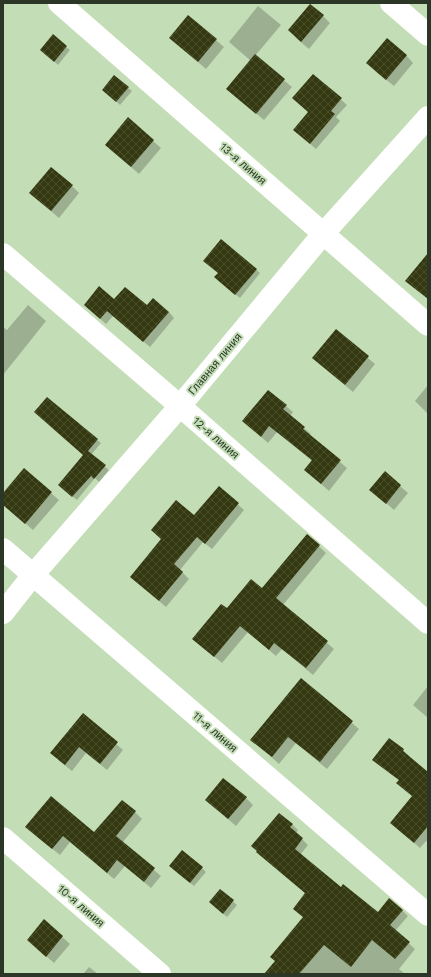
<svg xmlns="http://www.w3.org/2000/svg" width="431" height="977" font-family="'Work Sans',sans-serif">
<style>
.shadow{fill:#0003}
.building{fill:url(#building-cross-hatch)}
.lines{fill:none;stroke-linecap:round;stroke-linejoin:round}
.minor{stroke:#fff;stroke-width:22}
.labels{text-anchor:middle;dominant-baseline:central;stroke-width:4;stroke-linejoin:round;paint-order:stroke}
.street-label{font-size:11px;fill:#2b3626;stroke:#c3ddb6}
</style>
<defs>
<pattern id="building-cross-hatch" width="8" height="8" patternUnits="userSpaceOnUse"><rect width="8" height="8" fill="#343911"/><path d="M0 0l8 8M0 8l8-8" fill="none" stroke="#494e2b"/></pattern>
</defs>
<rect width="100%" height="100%" fill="#c3ddb6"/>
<g class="shadow">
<polygon points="258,6 281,25 255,56 292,87 264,120 235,96 251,61 229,42"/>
<polygon points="188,16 224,47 206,69 178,45"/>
<polygon points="323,16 330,23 309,49 296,38"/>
<polygon points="66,47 70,50 58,65 45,53"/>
<polygon points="406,55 413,63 394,86 375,71"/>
<polygon points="313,75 347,105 336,117 340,121 316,149 294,130 309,112"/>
<polygon points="128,88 132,91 120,105 107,93"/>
<polygon points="128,119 161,148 139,174 106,145"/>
<polygon points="72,186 79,193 59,218 38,200"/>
<polygon points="222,240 260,273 240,298 219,281"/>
<polygon points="115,300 169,312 174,318 150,347 113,316 106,324 85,305"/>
<polygon points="28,305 46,321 3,375 3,327 7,330"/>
<polygon points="336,331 375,364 353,392 321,365"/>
<polygon points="428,385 428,414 415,401"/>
<polygon points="47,398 101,443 91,455 109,470 99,482 95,478 77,500 63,489 84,455"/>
<polygon points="286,406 293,412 290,416 311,434 309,436 347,468 329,491 305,470 312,461 277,432 268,443 244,421"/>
<polygon points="24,470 59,500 33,530 3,504 3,495"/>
<polygon points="385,473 408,493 394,510 371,490"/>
<polygon points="219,487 244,510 212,549 203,542 180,570 189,579 166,607 131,577 162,539 195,517"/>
<polygon points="307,535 326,553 283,605 334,649 313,675 282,649 276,656 248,632 222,663 193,639 227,609 262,589"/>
<polygon points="301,679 359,729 327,769 296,743 279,764 252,740"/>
<polygon points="428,686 428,718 413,705"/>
<polygon points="83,715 123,750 107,770 86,753 72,771 58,760"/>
<polygon points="403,750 409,756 408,757 428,774 428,842 426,841 420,848 397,828 413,797 397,783 399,780 379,765"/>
<polygon points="246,798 253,805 236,826 206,800"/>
<polygon points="135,812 142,819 122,843 161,876 151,888 125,866 114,879 70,842 60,855 34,834 94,833"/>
<polygon points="292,824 298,830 296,833 308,845 300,855 341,888 378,913 402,910 408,916 395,931 415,949 399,969 405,974 266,974 276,961 304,918 294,909 306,894 257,852"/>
<polygon points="202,868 206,872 194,886 174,870"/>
<polygon points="220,890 237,905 227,917 214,906"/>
<polygon points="44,921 70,944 54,963 28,940"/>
<polygon points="89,967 98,974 83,974"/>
</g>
<g class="building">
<polygon points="310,4 324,15 301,42 288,30"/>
<polygon points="188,15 217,39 198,62 169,38"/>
<polygon points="53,34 67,46 54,62 40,50"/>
<polygon points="387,38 407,55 386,80 366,63"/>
<polygon points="255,54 285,79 256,114 226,89"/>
<polygon points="313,74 342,98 331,111 335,114 310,144 293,130 308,112 292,98"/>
<polygon points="114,75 129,87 116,102 102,90"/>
<polygon points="128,117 154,140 131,167 105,145"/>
<polygon points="51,167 73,185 51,211 29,193"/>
<polygon points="221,239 257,269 235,295 214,277 218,273 203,261"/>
<polygon points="428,253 428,299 405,281"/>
<polygon points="99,286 114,299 125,287 147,305 153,298 169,312 143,342 107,311 100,319 84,305"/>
<polygon points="336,329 369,356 345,385 312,358"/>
<polygon points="268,390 287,405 283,409 305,427 303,429 341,460 321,484 304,470 312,460 269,426 261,437 242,421"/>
<polygon points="47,397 98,439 88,451 106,465 94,479 91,476 72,497 58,485 83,455 34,412"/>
<polygon points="24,468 52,492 25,524 3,505 3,493"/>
<polygon points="385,471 401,485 386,504 369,490"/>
<polygon points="219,486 239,503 205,544 197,537 174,564 183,572 159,601 130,577 161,539 151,530 176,500 194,515"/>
<polygon points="307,534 320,545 276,598 328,641 306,668 274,643 269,650 240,626 214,657 192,639 221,604 227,608 251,579 262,588"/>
<polygon points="301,678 353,721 320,762 288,737 272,757 250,740"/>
<polygon points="83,713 118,742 100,764 79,747 65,765 50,753"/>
<polygon points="389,738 404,749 403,751 428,772 428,826 414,843 390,823 412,796 396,783 399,780 372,760"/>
<polygon points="223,778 247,797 228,819 205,800"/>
<polygon points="51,796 94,832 122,800 136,811 116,836 155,868 144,882 117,860 107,873 63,836 52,849 25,827"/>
<polygon points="279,813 293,824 290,827 303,838 295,849 341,887 343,884 378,912 389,898 403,910 390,925 410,942 395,959 372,940 351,967 324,945 299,974 264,974 275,961 270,957 303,917 293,909 305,893 256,852 257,851 251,846"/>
<polygon points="182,850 203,867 190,883 169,866"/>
<polygon points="220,889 234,900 223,914 209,902"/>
<polygon points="44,919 63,936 46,957 27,940"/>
</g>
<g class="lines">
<g class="minor">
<polyline points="59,3 428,325"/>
<polyline points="391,3 428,35"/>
<polyline points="3,254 180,406 428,623"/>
<polyline points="3,549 428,915"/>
<polyline points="3,613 33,575 180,406 323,234 428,117"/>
<polyline points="3,838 160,974"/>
</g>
</g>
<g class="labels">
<g class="street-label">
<text transform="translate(243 164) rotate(41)">13-я линия</text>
<text transform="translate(215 364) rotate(-50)">Главная линия</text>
<text transform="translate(216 438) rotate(41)">12-я линия</text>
<text transform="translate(215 732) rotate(41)">11-я линия</text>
<text transform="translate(81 906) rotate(41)">10-я линия</text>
</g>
</g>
<rect width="431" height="977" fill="none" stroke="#2b3626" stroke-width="8"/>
</svg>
